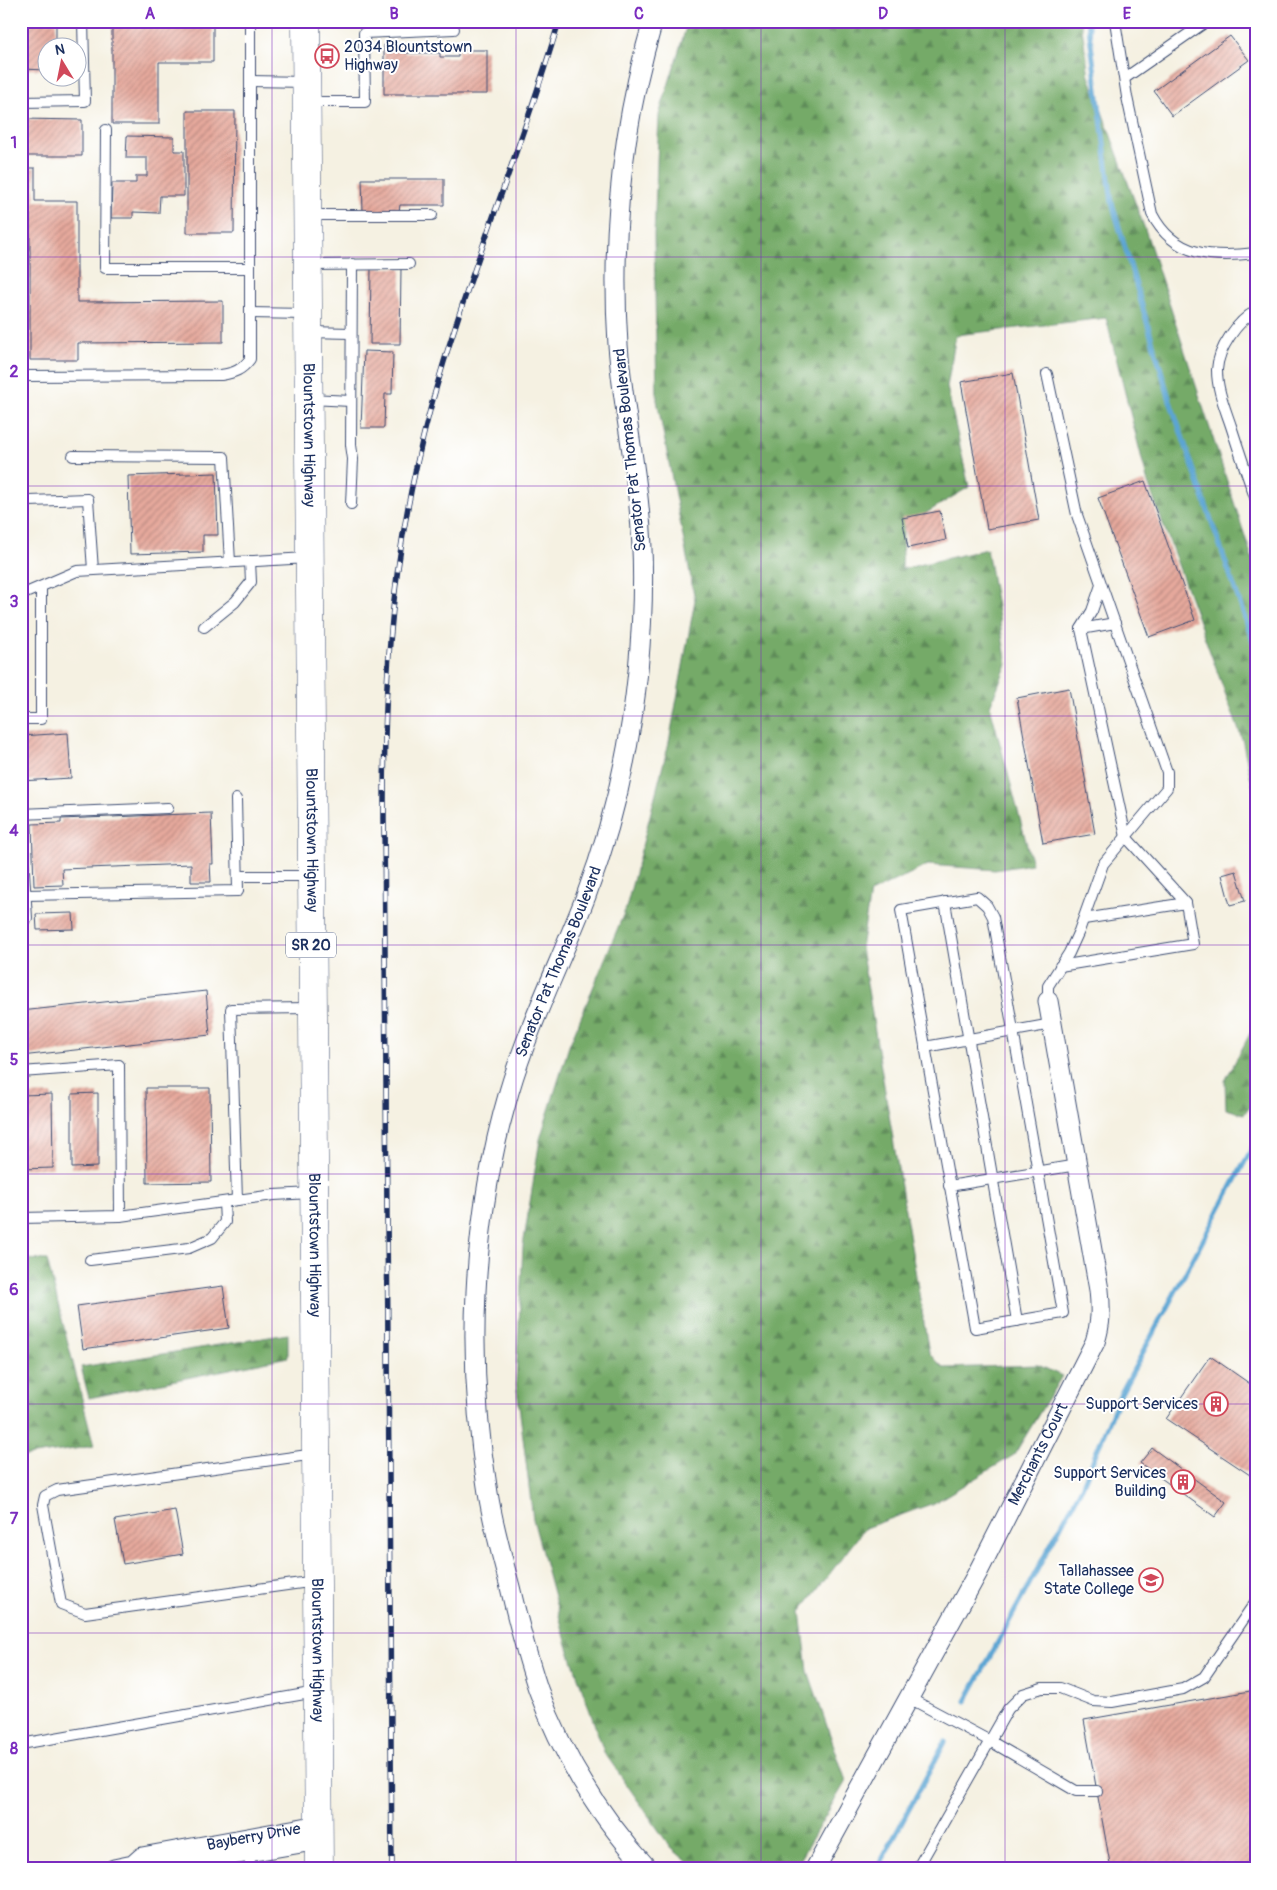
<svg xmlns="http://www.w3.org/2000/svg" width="1277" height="1890" font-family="Pangolin,sans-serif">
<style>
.forest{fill:url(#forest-firs);stroke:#486c63}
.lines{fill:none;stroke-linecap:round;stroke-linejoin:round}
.stream{stroke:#5ca5d3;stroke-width:5}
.building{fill:url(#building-hatch)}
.lane-casing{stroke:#3c4c72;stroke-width:12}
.street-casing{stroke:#3c4c72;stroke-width:21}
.primary-casing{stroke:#3c4c72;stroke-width:29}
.lane{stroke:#fff;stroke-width:10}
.street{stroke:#fff;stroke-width:19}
.primary{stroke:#fff;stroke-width:28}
.rail-casing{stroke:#1b2f5e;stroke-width:5.5}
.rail{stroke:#fff;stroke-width:4;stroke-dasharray:11;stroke-linecap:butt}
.grid{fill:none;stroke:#7b2cbf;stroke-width:1;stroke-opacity:0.55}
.labels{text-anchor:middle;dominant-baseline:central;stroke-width:4;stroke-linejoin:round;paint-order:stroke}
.shield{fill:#fff;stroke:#5f6d8e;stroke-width:1}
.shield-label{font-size:15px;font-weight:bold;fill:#1b2f5e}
.poi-label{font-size:16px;fill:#1b2f5e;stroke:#fff;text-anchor:end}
.street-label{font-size:16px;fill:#1b2f5e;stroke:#fff}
.neatline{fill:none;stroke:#7b2cbf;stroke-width:2}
.grid-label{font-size:16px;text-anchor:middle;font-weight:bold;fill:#7b2cbf}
</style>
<defs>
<pattern id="forest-firs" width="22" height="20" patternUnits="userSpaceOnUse" patternTransform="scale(1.25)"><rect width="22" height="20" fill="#74aa68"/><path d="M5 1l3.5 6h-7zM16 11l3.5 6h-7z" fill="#5e8b59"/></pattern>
<pattern id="building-hatch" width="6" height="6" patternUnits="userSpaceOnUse" patternTransform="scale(1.25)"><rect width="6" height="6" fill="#e6a99c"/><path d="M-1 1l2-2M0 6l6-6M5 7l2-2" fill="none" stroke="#ba8a82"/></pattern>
</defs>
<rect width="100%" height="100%" fill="#fff"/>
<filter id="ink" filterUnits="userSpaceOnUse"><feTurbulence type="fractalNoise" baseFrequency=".02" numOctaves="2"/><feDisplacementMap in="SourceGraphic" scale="10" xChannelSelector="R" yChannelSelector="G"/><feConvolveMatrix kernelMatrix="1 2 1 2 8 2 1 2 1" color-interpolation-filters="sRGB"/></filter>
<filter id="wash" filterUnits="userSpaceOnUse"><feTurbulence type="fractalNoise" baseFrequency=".0096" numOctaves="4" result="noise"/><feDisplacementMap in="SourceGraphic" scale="20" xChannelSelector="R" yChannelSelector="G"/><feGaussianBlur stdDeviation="1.12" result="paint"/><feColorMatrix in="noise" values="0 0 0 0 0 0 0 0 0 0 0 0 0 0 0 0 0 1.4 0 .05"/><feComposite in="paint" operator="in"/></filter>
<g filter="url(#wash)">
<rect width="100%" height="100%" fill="#f5f1e2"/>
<g class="forest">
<polygon points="688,21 1081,21 1089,76 1146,232 1256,570 1256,802 1242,739 1148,483 1106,318 956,335 947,387 969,487 903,527 902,569 987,549 1007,664 990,706 1032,864 995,870 928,865 870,893 861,948 929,1353 944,1368 1038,1365 1062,1376 1014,1455 934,1503 865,1528 801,1611 808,1671 846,1781 794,1869 696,1869 671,1848 604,1752 567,1645 533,1519 516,1381 523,1246 540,1139 569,1046 626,908 669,742 695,600 657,400 654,235 659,115"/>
<polygon points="1256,1022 1256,1098 1244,1114 1226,1109 1225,1081"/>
<polygon points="21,1259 47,1260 94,1446 21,1457"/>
<polygon points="288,1334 288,1357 89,1398 81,1367"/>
</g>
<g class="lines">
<g class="stream">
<polyline points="1088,21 1112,203 1170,401 1256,650"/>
<polyline points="966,1701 1082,1487 1119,1397 1256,1141"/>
<polyline points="877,1869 945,1742"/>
</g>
</g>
<g id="blocks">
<g class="building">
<polygon points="21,21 56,22 56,48 48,48 48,70 21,69"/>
<polygon points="112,21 213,21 213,62 159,62 159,124 112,124"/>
<polygon points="1132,21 1149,21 1149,22 1133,25"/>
<polygon points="1230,36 1249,60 1172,116 1154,91"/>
<polygon points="384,45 404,45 405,53 440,53 440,57 458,57 458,50 487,50 487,94 384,94"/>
<polygon points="187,111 235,111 234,233 187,233"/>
<polygon points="21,119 82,120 82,156 21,156"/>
<polygon points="127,136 174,137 174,151 184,151 184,196 160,196 159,213 133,212 133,218 111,218 112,183 136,183 136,176 147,176 147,158 126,158"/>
<polygon points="21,168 35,168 35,201 77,201 77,302 223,301 223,342 78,343 78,360 30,360 30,214 21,214"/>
<polygon points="362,179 444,179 444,205 400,205 399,211 363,211"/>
<polygon points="371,268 401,268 400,344 370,344"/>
<polygon points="364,351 393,352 392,394 385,394 384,428 361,428"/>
<polygon points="1013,373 1039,520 987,529 961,382"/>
<polygon points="216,473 218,535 203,535 203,552 130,554 128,476"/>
<polygon points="1145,481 1195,620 1149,637 1098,498"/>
<polygon points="940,511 946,540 908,548 902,518"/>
<polygon points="1069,688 1095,834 1043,843 1017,698"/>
<polygon points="68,733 71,778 21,781 21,736"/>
<polygon points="211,813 213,864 210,864 211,882 191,882 191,864 62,869 63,885 34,886 32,824 61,823 61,819"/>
<polygon points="1236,871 1245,901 1230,905 1222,875"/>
<polygon points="73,913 74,929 37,930 36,914"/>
<polygon points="206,991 210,1035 21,1056 21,1011"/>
<polygon points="146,1088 210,1088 211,1182 147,1183"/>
<polygon points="98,1093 98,1167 72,1168 72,1094"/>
<polygon points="52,1094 53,1168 21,1169 21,1095"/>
<polygon points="223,1286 229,1328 83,1349 77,1306"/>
<polygon points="1210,1356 1256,1388 1256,1479 1166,1419"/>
<polygon points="1152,1448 1226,1502 1215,1517 1140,1463"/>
<polygon points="175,1510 183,1554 123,1564 115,1520"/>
<polygon points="1256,1690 1256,1869 1111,1869 1084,1720"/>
</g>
</g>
</g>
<g filter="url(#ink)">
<use href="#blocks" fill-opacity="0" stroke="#3c4c72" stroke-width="1"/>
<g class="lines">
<g class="lane-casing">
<g id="lane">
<path d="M 1115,21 L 1127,97 L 1152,214 C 1174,257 1213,258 1256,253"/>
<polyline points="1125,78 1207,21"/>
<polyline points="250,81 307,82"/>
<polyline points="21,102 85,101 83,21"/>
<polyline points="308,102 365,102 364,33 454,29"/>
<polyline points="106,130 105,268 250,268"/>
<polyline points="308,215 432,215"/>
<polyline points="21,248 23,248"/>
<polyline points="310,265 409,264"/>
<path d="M 1256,311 C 1237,321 1218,349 1217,370 C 1217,390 1225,408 1231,426 C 1239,451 1247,475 1256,500"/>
<polyline points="250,313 306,314"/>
<polyline points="309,332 351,333"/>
<polyline points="1047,374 1077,515 1167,772 1167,788 1103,864 1079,931 1069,953 1048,986 1048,1001"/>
<path d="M 21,376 L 221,375 C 234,373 242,370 250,359 L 250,21"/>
<polyline points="310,399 351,401"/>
<polyline points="73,456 224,457 230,562"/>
<polyline points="29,501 88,499 93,570"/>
<polyline points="351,504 353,459 351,445 352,264"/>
<polyline points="21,595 77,571 308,558"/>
<polyline points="204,627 235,602 251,582 250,561"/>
<polyline points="1081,629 1115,623"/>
<polyline points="21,719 41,719 41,587"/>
<polyline points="21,814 168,808"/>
<polyline points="21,826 27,918"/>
<polyline points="238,876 311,876"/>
<polyline points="25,895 238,891 236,799"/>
<polygon points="977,897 987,906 993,917 1063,1313 975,1328 901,910"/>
<polyline points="945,902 1017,1321"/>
<polyline points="1084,919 1186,903 1126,837 1081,629 1092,611 1101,585"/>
<polyline points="1060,966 1193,944 1186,903"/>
<polyline points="925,1047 1052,1024"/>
<polyline points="21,1072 119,1065 120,1216"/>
<polyline points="949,1186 1077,1165"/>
<polyline points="237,1200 231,1009 311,1008"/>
<polyline points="21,1218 120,1216 274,1195 312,1193"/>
<polyline points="90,1260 189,1248 212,1238 225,1222 224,1202"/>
<polyline points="315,1454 57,1490 45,1496 43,1505 61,1604 85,1613 316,1581"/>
<polyline points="909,1698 990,1741 1076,1791 1097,1791"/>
<polyline points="21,1744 316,1692"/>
<polyline points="248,1852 251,1869"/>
<polyline points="917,1869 1008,1709 1023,1694 1042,1688 1060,1688 1093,1701 1112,1702 1183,1689 1204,1677 1256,1601"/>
</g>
</g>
<g class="street-casing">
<g id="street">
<path id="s1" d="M 114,1869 L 133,1865 L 142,1857 L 319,1825"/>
<polyline points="150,1869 319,1840"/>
<path id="s2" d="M 648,1869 C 600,1817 562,1755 538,1689 C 527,1656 518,1621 510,1587 C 502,1556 493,1525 488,1493 C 466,1361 471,1222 509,1092 C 529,1024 561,961 586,896 C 614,823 630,748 638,671 C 643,617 645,562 639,507 C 634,453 622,400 618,345 C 611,236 622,126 653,21"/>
<path id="s3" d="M 815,1869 L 978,1572 L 1095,1342 C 1101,1324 1101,1309 1099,1290 L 1048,1001"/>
</g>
</g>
<g class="primary-casing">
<g id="primary">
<path id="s4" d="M 306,21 L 319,1869"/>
</g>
</g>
<use href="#lane" class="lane"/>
<use href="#street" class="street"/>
<use href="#primary" class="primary"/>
<g class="rail-casing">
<path id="rail" d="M 392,1869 L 384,819 C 384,760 385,701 390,642 C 396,564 410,485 430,410 C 466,278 521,152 559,21"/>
</g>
<use href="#rail" class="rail"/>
</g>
</g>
<path class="grid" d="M 272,21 L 272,1869M 516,21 L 516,1869M 761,21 L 761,1869M 1005,21 L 1005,1869M 21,257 L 1256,257M 21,486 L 1256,486M 21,716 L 1256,716M 21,945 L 1256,945M 21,1174 L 1256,1174M 21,1404 L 1256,1404M 21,1633 L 1256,1633"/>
<defs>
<g id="bus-ring" transform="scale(1.25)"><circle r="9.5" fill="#fff" stroke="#d1495b" stroke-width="1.5"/><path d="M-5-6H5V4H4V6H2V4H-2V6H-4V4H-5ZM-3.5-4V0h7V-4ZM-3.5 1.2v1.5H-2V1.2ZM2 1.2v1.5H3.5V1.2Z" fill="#d1495b"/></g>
<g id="building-ring" transform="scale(1.25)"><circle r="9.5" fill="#fff" stroke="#d1495b" stroke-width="1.5"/><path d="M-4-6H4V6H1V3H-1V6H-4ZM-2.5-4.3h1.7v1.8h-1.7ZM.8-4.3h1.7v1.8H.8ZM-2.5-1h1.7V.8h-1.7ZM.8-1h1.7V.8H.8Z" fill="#d1495b"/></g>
<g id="university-ring" transform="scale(1.25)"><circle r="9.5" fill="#fff" stroke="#d1495b" stroke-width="1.5"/><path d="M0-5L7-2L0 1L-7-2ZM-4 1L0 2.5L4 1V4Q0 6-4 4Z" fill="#d1495b"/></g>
</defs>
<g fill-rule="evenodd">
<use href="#bus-ring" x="327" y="56"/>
<use href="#building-ring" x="1216" y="1404"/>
<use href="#building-ring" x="1183" y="1482"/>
<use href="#university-ring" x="1151" y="1580"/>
</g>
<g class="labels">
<rect class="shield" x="286" y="932.5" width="50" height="25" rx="4"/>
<g class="shield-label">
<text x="311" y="945">SR 20</text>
</g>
<g class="poi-label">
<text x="344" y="47" text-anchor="start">2034 Blountstown<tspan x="344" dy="18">Highway</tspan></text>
<text x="1198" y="1404">Support Services</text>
<text x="1166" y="1473">Support Services<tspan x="1166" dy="18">Building</tspan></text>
<text x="1134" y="1571">Tallahassee<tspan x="1134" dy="18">State College</tspan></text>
</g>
<g class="street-label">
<text stroke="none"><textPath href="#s4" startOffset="414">Blountstown Highway</textPath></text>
<text transform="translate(630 450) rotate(-96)">Senator Pat Thomas Boulevard</text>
<text stroke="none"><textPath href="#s4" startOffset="819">Blountstown Highway</textPath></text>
<text stroke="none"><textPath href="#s2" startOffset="959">Senator Pat Thomas Boulevard</textPath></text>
<text stroke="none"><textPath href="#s4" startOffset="1224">Blountstown Highway</textPath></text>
<text stroke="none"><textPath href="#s3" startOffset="471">Merchants Court</textPath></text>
<text stroke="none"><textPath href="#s4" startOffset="1629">Blountstown Highway</textPath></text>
<text stroke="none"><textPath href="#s1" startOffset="145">Bayberry Drive</textPath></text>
</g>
</g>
<rect width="1277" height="1890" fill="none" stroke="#fff" stroke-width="55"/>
<g transform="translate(62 62) rotate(350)"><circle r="24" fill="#ffffff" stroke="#a4acbf"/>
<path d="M0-4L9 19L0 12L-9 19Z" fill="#d1495b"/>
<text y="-8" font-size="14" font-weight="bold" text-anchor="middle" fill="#1b2f5e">N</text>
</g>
<rect x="28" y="28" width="1222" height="1834" class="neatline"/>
<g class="grid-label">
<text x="150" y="19">A</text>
<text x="394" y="19">B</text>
<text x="639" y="19">C</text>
<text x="883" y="19">D</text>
<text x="1127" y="19">E</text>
<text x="14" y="148">1</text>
<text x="14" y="377">2</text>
<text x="14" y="607">3</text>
<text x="14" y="836">4</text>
<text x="14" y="1065">5</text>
<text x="14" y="1295">6</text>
<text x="14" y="1524">7</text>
<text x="14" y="1754">8</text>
</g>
</svg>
